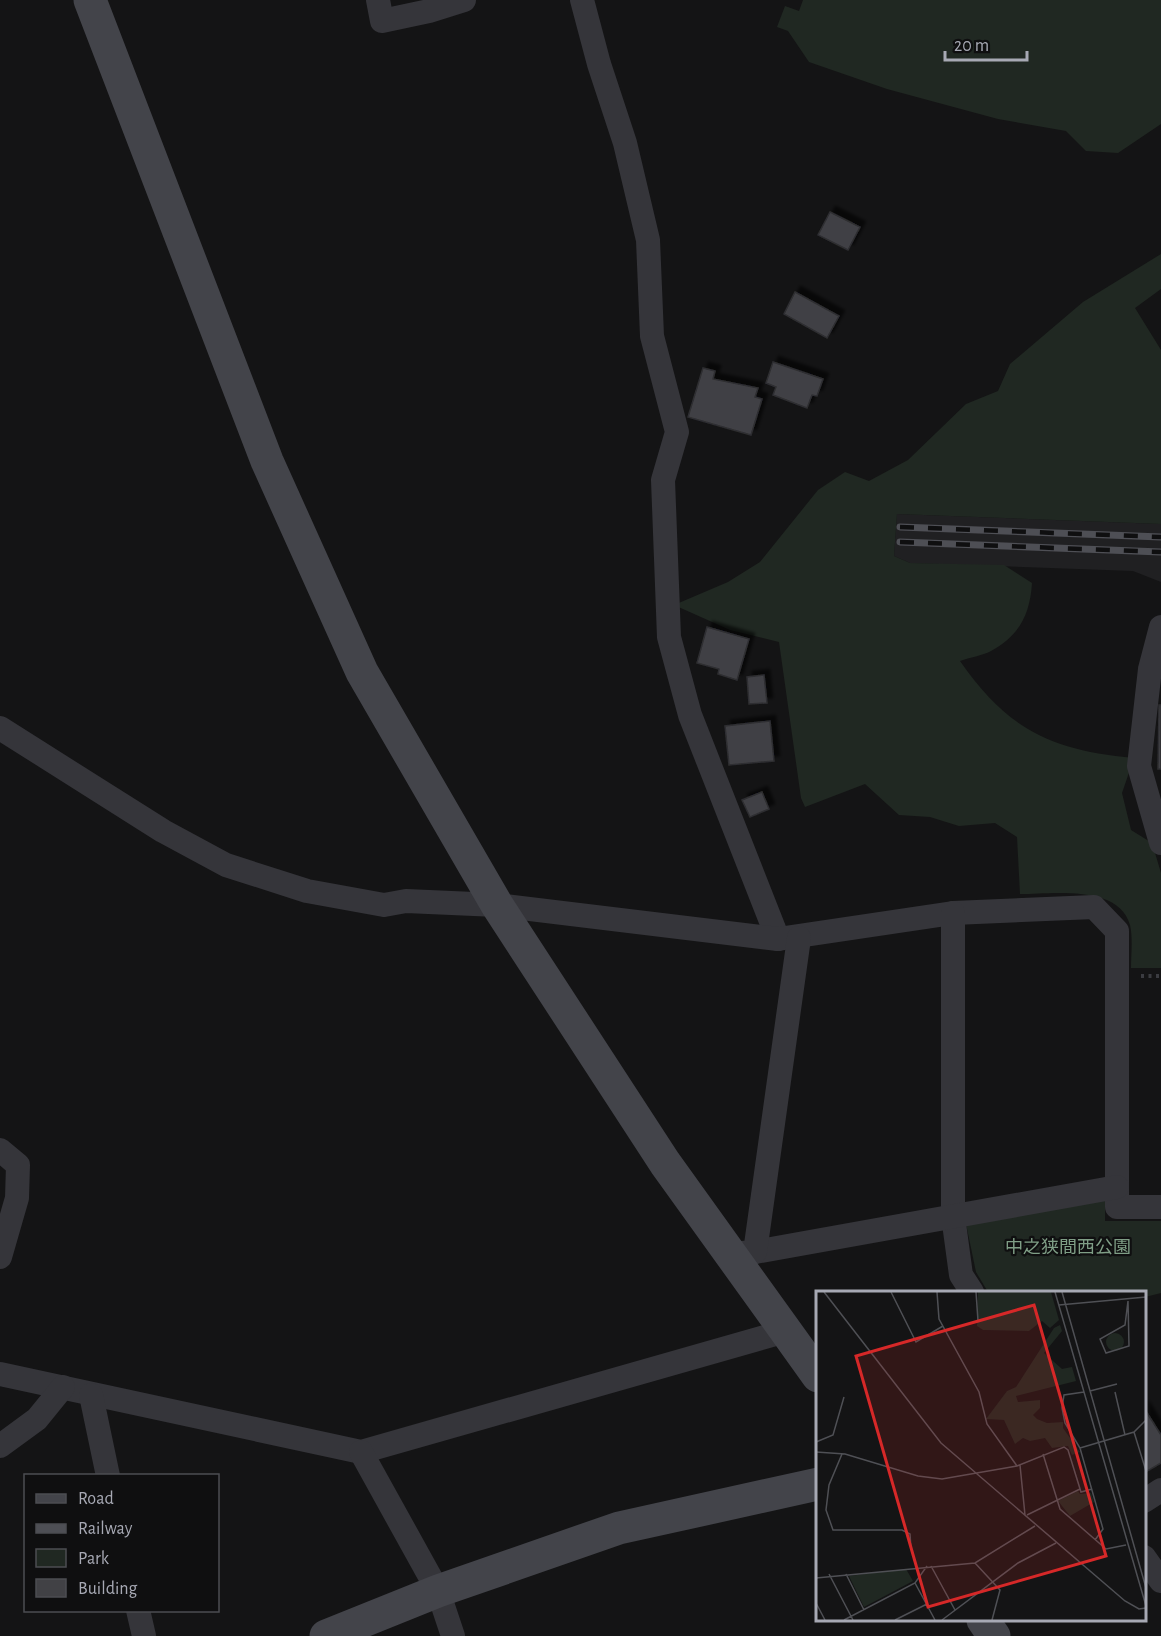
<svg xmlns="http://www.w3.org/2000/svg" width="1161" height="1636" font-family="'Alegreya Sans','Noto Sans JP',sans-serif">
<style>
.built{fill:#202022}
.green{fill:#202822}
.building{fill:#414145;stroke:#2e2e31;stroke-width:1.5;filter:url(#shadow)}
.lines{fill:none;stroke-linecap:round;stroke-linejoin:round}
.path{stroke:#3b3c41;stroke-width:4;stroke-dasharray:3 4.5;stroke-linecap:butt}
.street{stroke:#35353a;stroke-width:24}
.secondary{stroke:#43444a;stroke-width:33}
.rail-casing{stroke:#4e4f55;stroke-width:7}
.rail{stroke:#0f0f10;stroke-width:4.5;stroke-dasharray:14;stroke-linecap:butt}
.labels{text-anchor:middle;dominant-baseline:central;stroke-width:4.5;stroke-linejoin:round;paint-order:stroke}
.park-label{font-size:18px;fill:#7f9e86;stroke:#0f0f10}
.inset-road{fill:none;stroke:#4f5055;stroke-width:1.5}
.view{fill:#d62828;fill-opacity:0.15;stroke:#d62828;stroke-width:3}
.inset-edge{fill:none;stroke:#a7a9b4;stroke-width:3}
</style>
<defs>
<filter id="shadow"><feDropShadow dx="5.5" dy="-5.5" stdDeviation="1.5" flood-color="#0009"/></filter>
</defs>
<rect width="100%" height="100%" fill="#141415"/>
<polygon class="built" points="897,514 1161,524 1161,582 1133,571 910,563 894,556"/>
<g class="green">
<polygon points="803,0 1161,0 1161,124 1118,153 1086,151 1066,131 998,119 887,89 809,62 788,31 777,27 785,6 799,11"/>
<path d="M 1161,254 L 1161,289 L 1135,308 L 1161,350 L 1161,524 L 897,514 L 894,556 L 910,563 L 1004,565 L 1032,583 C 1030,614 1020,635 991,651 C 982,656 970,657 960,661 C 1008,730 1051,750 1134,758 L 1122,793 L 1131,830 L 1152,843 L 1161,873 L 1161,968 L 1131,968 C 1131,955 1133,938 1130,925 C 1119,884 1052,894 1020,894 L 1017,837 L 995,823 L 959,826 L 930,817 L 899,815 L 865,784 L 805,807 L 801,798 L 779,642 L 730,630 L 674,605 L 728,582 L 760,562 L 818,490 L 845,472 L 869,481 L 908,460 L 966,404 L 998,391 L 1010,364 L 1083,302 Z"/>
<polygon points="1105,1195 1105,1221 1161,1221 1161,1293 1145,1297 1144,1292 988,1292 976,1272 965,1219"/>
</g>
<g class="building">
<polygon points="830,212 860,227 848,250 818,235"/>
<polygon points="795,292 839,316 827,338 784,314"/>
<polygon points="773,362 823,379 817,396 812,395 807,408 773,395 776,387 766,383"/>
<polygon points="703,368 715,371 713,379 758,388 755,397 762,399 751,435 688,417"/>
<polygon points="707,627 749,639 737,680 718,674 719,669 697,663"/>
<polygon points="764,675 767,703 749,704 747,677"/>
<polygon points="1159,705 1161,705 1161,769 1158,769"/>
<polygon points="770,721 774,761 729,765 725,726"/>
<polygon points="762,792 769,809 750,817 742,800"/>
<polygon points="1144,1408 1161,1435 1161,1463 1144,1473"/>
</g>
<g class="lines">
<polyline class="path" points="1141,976 1161,976"/>
<g class="street">
<polyline points="378,0 382,21 429,11 464,0"/>
<polyline points="582,0 599,64 625,143 648,240 652,336 677,432 663,480 669,637 690,715 778,939"/>
<polyline points="1161,627 1150,669 1139,766 1161,843"/>
<polyline points="0,728 163,831 226,865 307,891 384,905 406,901 497,905 778,939 953,913 1094,907 1117,931 1117,1207 1161,1207"/>
<polyline points="953,913 953,1216 961,1275 972,1292"/>
<polyline points="0,1150 18,1165 17,1198 0,1257"/>
<polyline points="755,1252 1117,1187"/>
<polyline points="742,1253 755,1252 799,938"/>
<polyline points="0,1374 361,1452 786,1331"/>
<polyline points="91,1395 108,1476"/>
<polyline points="0,1446 37,1419 63,1387"/>
<polyline points="361,1452 438,1591 453,1636"/>
<polyline points="1144,1501 1161,1490"/>
<polyline points="1144,1557 1161,1581"/>
<polyline points="138,1610 144,1636"/>
</g>
<g class="secondary">
<polyline points="90,0 267,461 362,672 497,905 665,1163 818,1376"/>
<polyline points="983,1620 994,1636"/>
<polyline points="326,1636 438,1591 619,1528 818,1484"/>
</g>
<g class="rail-casing">
<g id="rail">
<polyline points="900,527 1161,537"/>
<polyline points="900,542 1161,552"/>
</g>
</g>
<use href="#rail" class="rail"/>
</g>
<g class="labels">
<g class="park-label">
<text x="1068" y="1248">中之狭間西公園</text>
</g>
</g>
<g transform="translate(816 1291)">
<rect width="330" height="330" fill="#141415"/>
<path d="M 162,1 L 235,1 L 243,29 L 234,37 L 226,30 L 213,40 L 167,39 L 161,35 ZM 244,34 L 246,40 L 228,62 L 246,78 L 256,76 L 260,90 L 200,105 L 202,111 L 224,109 L 224,117 L 217,124 L 221,128 L 231,132 L 247,131 L 247,137 L 264,161 L 256,164 L 252,155 L 236,157 L 229,147 L 214,150 L 207,147 L 199,153 L 188,129 L 170,128 L 191,100 L 200,96 L 238,37 ZM290 51a9 9 0 1 1 18 0a9 9 0 1 1-18 0ZM 262,200 L 264,203 L 275,202 L 278,211 L 254,225 L 242,210 ZM 90,278 L 97,290 L 48,316 L 33,285 Z" fill="#202822"/>
<path class="inset-road" d="M 8,1 L 125,152 L 309,310 L 323,318 L 330,317M 75,1 L 100,51 L 127,35M 121,1 L 123,28 L 163,101 L 171,133 L 201,175M 160,1 L 162,30M 239,1 L 330,315M 246,1 L 330,297M 312,10 L 313,55 L 290,62 L 284,48 L 309,34 ZM 243,14 L 330,6M 274,100 L 301,93M 268,101 L 248,104 L 246,117 L 249,132 L 264,157 L 287,238 L 279,249M 299,101 L 309,144M 318,141 L 330,180M 0,151 L 17,144 L 28,106M 264,157 L 318,141 L 330,129M 0,161 L 29,163 L 102,185 L 126,188 L 201,175 L 248,156 L 252,159 L 265,201 L 276,198M 26,163 L 13,194 L 10,219 L 17,239 L 86,239 L 94,243 L 95,258M 227,163 L 244,218 L 290,258 L 310,254M 204,174 L 209,224M 211,224 L 264,198M 159,272 L 184,299 L 176,329M 115,275 L 139,319M 13,283 L 37,329M 30,283 L 48,319M 0,287 L 159,272 L 219,235M 99,292 L 119,329M 0,312 L 9,329M 28,329 L 99,292 L 111,275M 79,329 L 111,313M 126,329 L 202,272 L 240,252"/>
<path class="view" d="M 218,14 L 290,265 L 112,316 L 40,65 Z"/>
<rect width="330" height="330" class="inset-edge"/>
</g>
<rect x="24" y="1474" width="195" height="138" fill="#0f0f10" stroke="#4c4d52" stroke-width="1.5"/>
<rect x="36" y="1494" width="30" height="9" fill="#43444a" stroke="#4c4d52" stroke-width="1.5"/>
<text x="78" y="1504" font-size="18" fill="#a7a9b4">Road</text>
<rect x="36" y="1524" width="30" height="9" fill="#4e4f55" stroke="#4c4d52" stroke-width="1.5"/>
<text x="78" y="1534" font-size="18" fill="#a7a9b4">Railway</text>
<rect x="36" y="1549" width="30" height="18" fill="#202822" stroke="#4c4d52" stroke-width="1.5"/>
<text x="78" y="1564" font-size="18" fill="#a7a9b4">Park</text>
<rect x="36" y="1579" width="30" height="18" fill="#414145" stroke="#4c4d52" stroke-width="1.5"/>
<text x="78" y="1594" font-size="18" fill="#a7a9b4">Building</text>
<path d="M945 51v9h82v-9" fill="none" stroke="#a7a9b4" stroke-width="3"/>
<text x="954" y="51" font-size="18" fill="#a7a9b4" stroke="#0f0f10" stroke-width="4.5" paint-order="stroke">20 m</text>
</svg>
